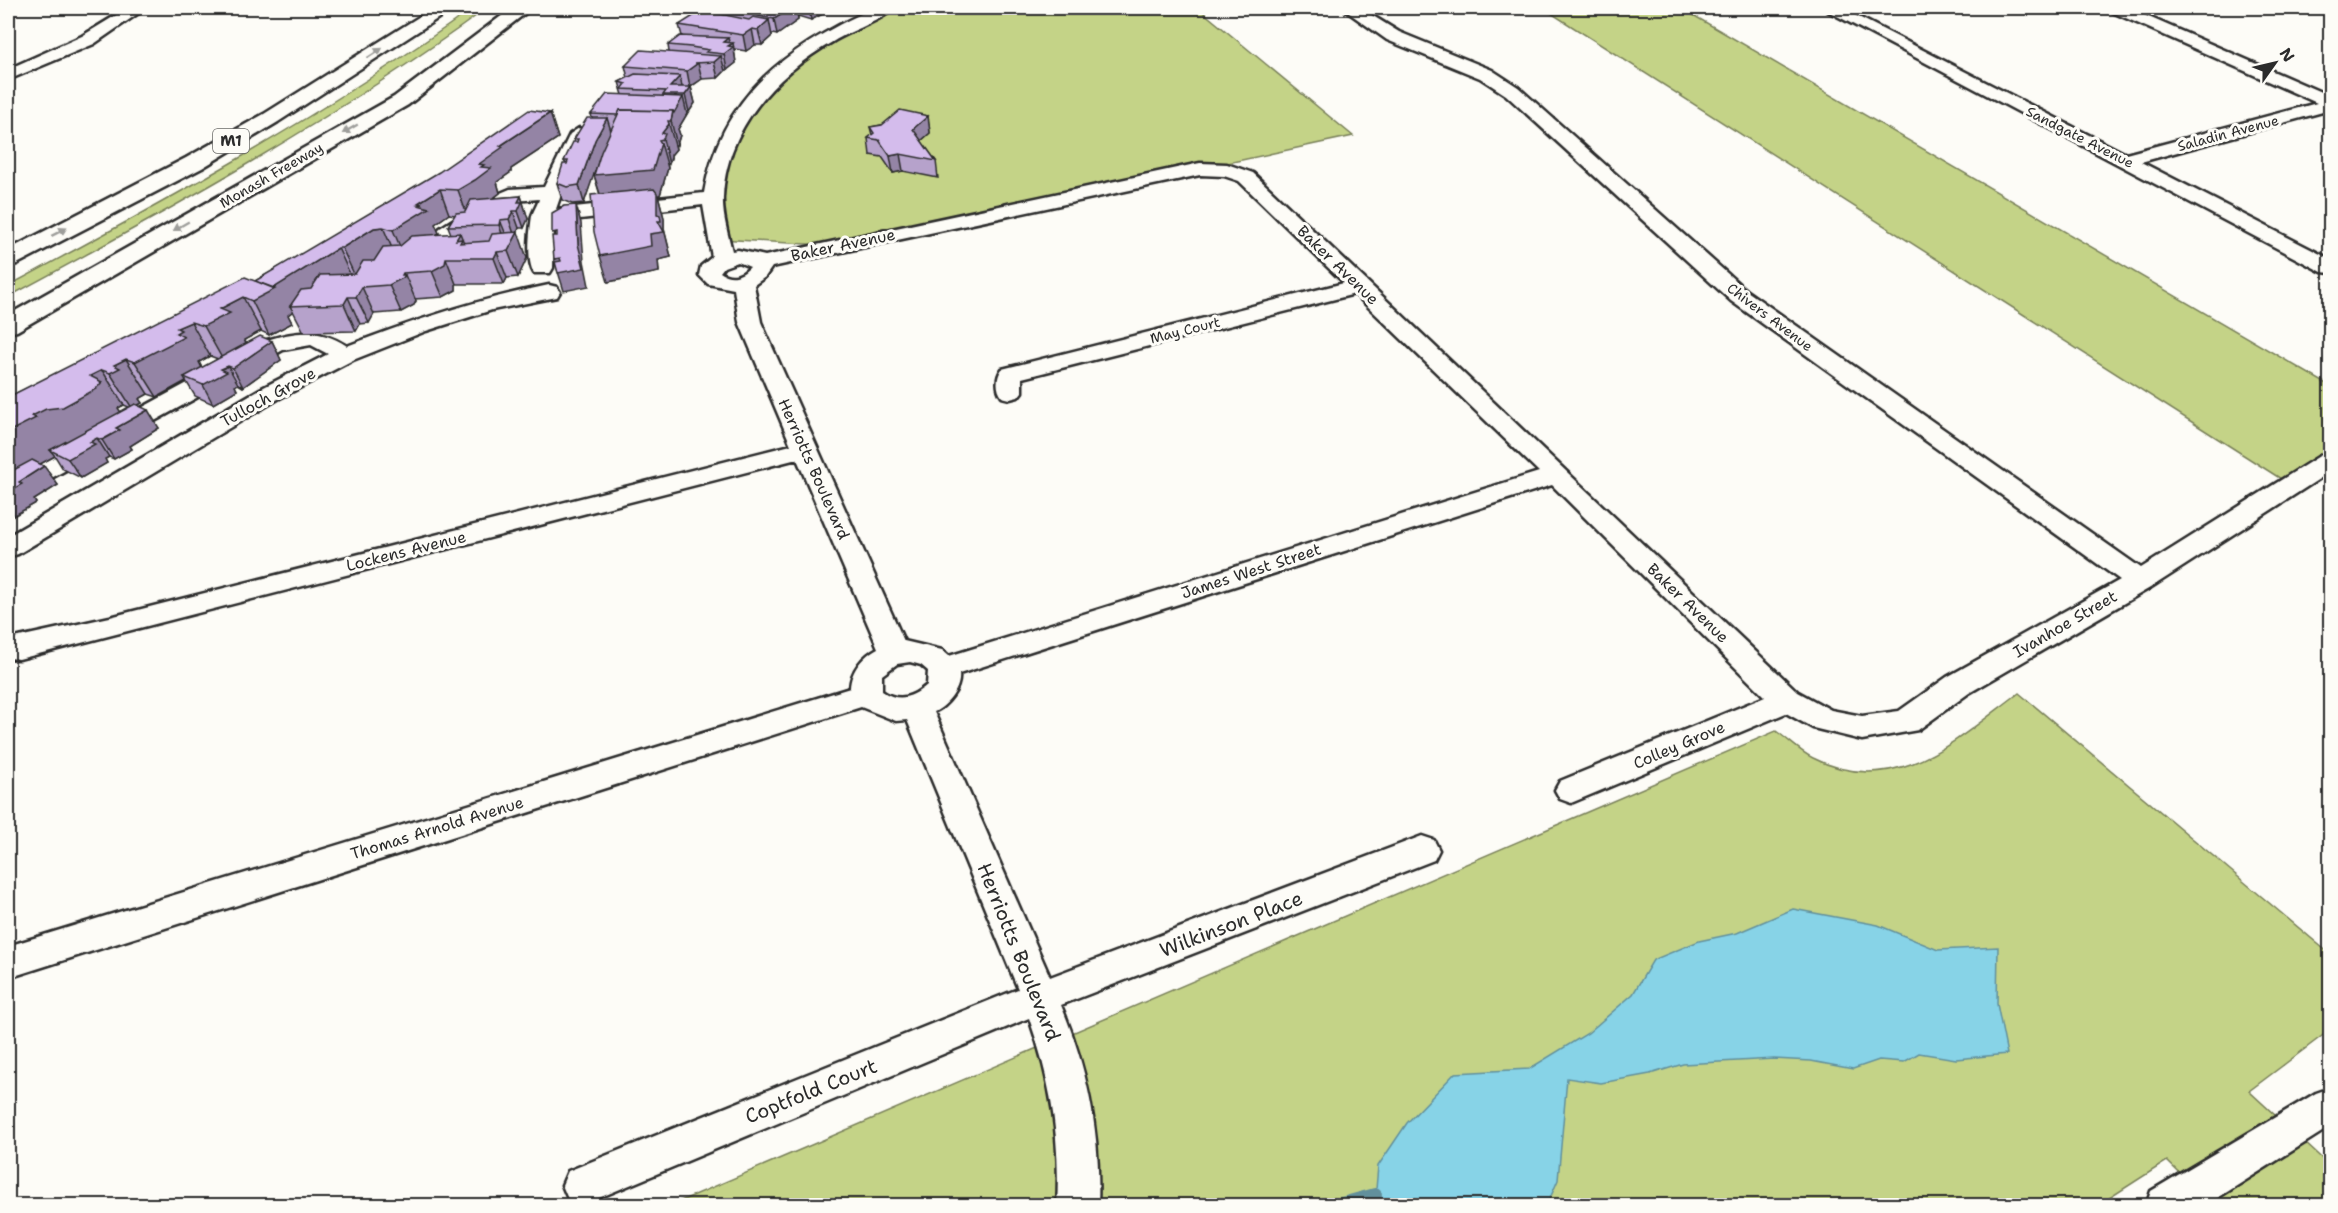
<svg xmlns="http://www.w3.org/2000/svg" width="2338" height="1213" font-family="'Shantell Sans',sans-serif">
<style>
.green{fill:#c4d387;stroke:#787f59;stroke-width:1.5}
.water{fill:#87d3e7;stroke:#62909c;stroke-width:1.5}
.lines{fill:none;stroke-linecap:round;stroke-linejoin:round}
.stream{stroke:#62909c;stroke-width:14}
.street-casing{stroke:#2b2b2b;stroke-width:5}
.highway-casing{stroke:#2b2b2b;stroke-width:5}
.street{fill:#fdfcf7;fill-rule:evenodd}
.highway{fill:#fdfcf7;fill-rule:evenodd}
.wall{fill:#b6a2cb;stroke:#2b2b2b;stroke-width:1.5;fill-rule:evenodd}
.shaded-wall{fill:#9484a5;stroke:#2b2b2b;stroke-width:1.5}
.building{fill:#d4bcec;stroke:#2b2b2b;stroke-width:1.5}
.oneway{fill:#9e9e9b}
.labels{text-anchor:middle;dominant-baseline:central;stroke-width:6;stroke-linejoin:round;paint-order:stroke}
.far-street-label{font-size:14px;fill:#2b2b2b;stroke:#fdfcf7}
.shield{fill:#fdfcf7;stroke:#6a6a68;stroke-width:1.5}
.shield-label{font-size:15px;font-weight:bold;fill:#2b2b2b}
.street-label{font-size:16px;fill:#2b2b2b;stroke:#fdfcf7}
.near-street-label{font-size:20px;fill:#2b2b2b;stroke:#fdfcf7}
</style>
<rect width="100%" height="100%" fill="#fdfcf7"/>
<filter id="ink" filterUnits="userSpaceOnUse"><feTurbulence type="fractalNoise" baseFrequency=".0167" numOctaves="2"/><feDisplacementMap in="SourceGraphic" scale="12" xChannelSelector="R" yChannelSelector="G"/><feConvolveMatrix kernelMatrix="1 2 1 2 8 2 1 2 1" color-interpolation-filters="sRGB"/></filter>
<g filter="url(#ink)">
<g class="green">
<path d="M 473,8 L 487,8 C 337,118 172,209 8,297 L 8,286 C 167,201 327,113 473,8 Z"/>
<polygon points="886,8 1198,8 1353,136 841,246 719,239 718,157 768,82 851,22"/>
<polygon points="1543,8 1681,8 2330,386 2330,459 2289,484"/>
<path d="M 2019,693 L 2330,954 L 2330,1030 L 2249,1091 L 2330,1166 L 2330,1205 L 2212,1205 L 2167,1161 L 2097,1206 L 669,1206 L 1776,731 C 1788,739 1800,752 1813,758 C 1896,800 1957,739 2019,693 Z"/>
</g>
<polygon class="water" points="1793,909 1878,925 1938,950 1998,947 1997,1004 2007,1054 1956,1059 1919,1053 1904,1062 1879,1060 1853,1069 1811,1061 1774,1059 1683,1064 1650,1074 1601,1083 1567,1078 1558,1180 1547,1205 1419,1206 1375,1201 1378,1166 1407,1123 1455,1073 1529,1069 1588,1033 1633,994 1653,960 1699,941 1737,933"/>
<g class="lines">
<polyline class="stream" points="1335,1206 1375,1195"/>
<g class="street-casing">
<g id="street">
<polygon points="128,8 146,8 94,44 8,80 8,69 82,36"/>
<path d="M 874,8 L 894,8 C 885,19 848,32 834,41 C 776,74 726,128 723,197 C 722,215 728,234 732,251 L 738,250 L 765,256 L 1200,163 L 1227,164 L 1253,173 L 1798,692 L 1831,710 L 1862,716 L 1899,711 L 1947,677 L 2120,580 L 1731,301 L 1506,95 L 1480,78 L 1387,40 L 1342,8 L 1360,8 L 1399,32 L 1492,70 L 1518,87 L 1747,291 L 2141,568 L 2321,455 L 2330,453 L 2330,472 L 2150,588 L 1969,693 L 1918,730 L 1862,740 L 1813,728 L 1786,713 L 1571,803 L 1560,799 L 1555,790 L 1560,781 L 1765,697 L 1552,485 L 959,674 C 961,689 947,706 934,712 L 1050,977 L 1422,836 L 1434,840 L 1439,850 L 1434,860 L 1061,1005 C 1088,1070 1101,1135 1098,1206 L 1057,1206 C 1061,1140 1051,1081 1029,1018 L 582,1205 L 568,1199 L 562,1185 L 568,1171 L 1018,989 L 907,720 L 896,721 L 861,707 L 8,978 L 8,946 L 850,688 C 851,670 863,656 878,648 L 797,459 L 19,659 L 8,658 L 8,638 L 19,637 L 110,617 L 791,445 L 739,322 L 734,289 L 708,284 L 699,275 L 701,266 L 712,257 L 703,205 L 554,222 L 553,268 L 550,273 L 534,273 C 526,261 530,229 532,216 C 533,211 538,204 539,199 L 514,201 L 455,236 L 445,250 L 415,260 L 408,258 L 404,254 L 408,250 L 430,242 L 440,228 L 484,200 L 510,189 L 544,187 L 570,134 L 579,128 L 588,134 L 565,183 L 556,209 L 704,193 C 721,94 788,47 874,8 ZM 1200,175 L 1224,176 L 1239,181 L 1344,283 L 1002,369 C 996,377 996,389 1002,397 L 1010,399 L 1018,397 L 1022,392 L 1022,378 L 1355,294 L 1539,472 L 949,656 L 942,650 L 904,641 L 761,322 L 754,285 L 765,277 L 772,267 ZM 738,262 L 750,267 C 742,276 731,280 720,272 L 724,267 ZM 910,662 L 921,665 L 928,671 L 927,685 C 913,697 899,703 882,691 L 882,675 L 897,664 Z"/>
<polygon points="1822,8 1841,8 2126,154 2317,103 2110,11 2108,8 2128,8 2330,96 2330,110 2141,162 2330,259 2330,273 2322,272"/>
<path d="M 549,285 L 557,287 L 560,292 L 557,297 L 492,310 L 426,331 L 353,360 L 278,399 L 18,554 L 8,557 L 8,536 L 260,389 L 328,354 L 311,345 L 283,350 L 17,497 L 8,499 L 8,480 L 267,340 C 297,331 319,328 347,346 C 414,320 479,299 549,285 Z"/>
<polygon points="2330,1088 2330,1127 2205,1206 2146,1206 2151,1191 2316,1093"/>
</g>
</g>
<g class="highway-casing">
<g id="highway">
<polygon points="433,8 454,8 278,122 202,168 17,264 8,266 8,250 186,158 264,114"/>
<polygon points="512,8 532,8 408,105 17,331 8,333 8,315 394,97"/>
</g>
</g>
<use href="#street" class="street"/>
<use href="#highway" class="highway"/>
</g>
<g class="wall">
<polygon points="712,8 834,8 811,20 798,16 798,20 777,35 772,34 772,36 762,45 755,45 746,51 734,49 736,63 727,70 725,70 725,71 718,78 702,79 691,87 695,103 689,112 687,112 687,114 678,129 680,135 677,145 675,145 676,149 671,155 671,158 669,164 667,164 668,168 660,195 658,195 664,218 664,229 671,257 658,260 659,272 608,282 600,195 594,175 597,163 584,203 572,204 562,200 557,183 566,164 564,161 575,142 574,139 592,118 591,114 623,95 619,82 628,78 625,66 669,52 668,45 682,36 679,25 713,12"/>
<path d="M 550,113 L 558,138 L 512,168 L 511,169 L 511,172 L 497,182 L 500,193 L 494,198 L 521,196 L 526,213 L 528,219 L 524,228 L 519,228 L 517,232 L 527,258 L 518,277 L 507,278 L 504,284 L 456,284 L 456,290 L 443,297 L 415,299 L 416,301 L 414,305 L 401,312 L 374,314 L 369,323 L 360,324 L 356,331 L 304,332 L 293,311 L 288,315 L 292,323 L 269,335 L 261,331 L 244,340 L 246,343 L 272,341 L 281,360 L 243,387 L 238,384 L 235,386 L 237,390 L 213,404 L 195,396 L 186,381 L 157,397 L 148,394 L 139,399 L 142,403 L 138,405 L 159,428 L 130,446 L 132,449 L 114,459 L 109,457 L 105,459 L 107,463 L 81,478 L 63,469 L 55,456 L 40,464 L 58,485 L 34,500 L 36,503 L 8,519 L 8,397 L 255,281 ZM 449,214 L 455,215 L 448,226 L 451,234 L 437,235 L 439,233 L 435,224 ZM 210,356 L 218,359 L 202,368 L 199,362 ZM 124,405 L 129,407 L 120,412 L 118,408 Z"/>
<polygon points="928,116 930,133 921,141 936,161 938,178 903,171 893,173 882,157 870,155 868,138 872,135 870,127"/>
</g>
<g class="shaded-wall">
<polygon points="792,8 796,8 798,20 777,35 774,19"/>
<polygon points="809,8 834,8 811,20"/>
<polygon points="769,20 772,36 762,45 758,30"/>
<polygon points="752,29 755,45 746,51 743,35"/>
<polygon points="728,38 730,45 733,43 736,63 727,70 724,54 723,42"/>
<polygon points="721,56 725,71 718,78 714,62"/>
<polygon points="698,63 702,79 690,87 687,71"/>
<polygon points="680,76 683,92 670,87"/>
<polygon points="691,87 695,103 689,112 685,95"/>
<polygon points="683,97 687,114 678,129 680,135 677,145 671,121 673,111"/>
<polygon points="550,113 558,138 511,169 511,172 497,182 500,193 484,205 467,215 458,190 479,164 500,146"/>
<polygon points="928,116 930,133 915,146 913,129"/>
<polygon points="607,118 612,134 600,157 584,203 579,185 595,140"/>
<polygon points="669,124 676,149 671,155 671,158 669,164 663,139 662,133"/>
<polygon points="661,143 668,168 660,195 658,195 664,218 664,229 671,257 658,260 659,272 608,282 600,256 602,200 594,175"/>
<polygon points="900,154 903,171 893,173 890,156"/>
<polygon points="440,189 449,214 435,224 439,233 404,256 393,230 418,203"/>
<polygon points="521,196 528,219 524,228 518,211 518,202"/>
<polygon points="576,205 581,223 584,261 589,286 564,291 554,259 560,258 578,244"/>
<polygon points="513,211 519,228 515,237 509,219"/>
<polygon points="500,220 507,237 505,243 499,225"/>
<polygon points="383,227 394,253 354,274 342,248 374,228"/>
<polygon points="518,232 527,258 518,277 508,251"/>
<polygon points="460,233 470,258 456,240"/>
<polygon points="338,248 350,274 290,306 293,311 288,315 292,323 269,335 252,301"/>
<polygon points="497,252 507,278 504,284 494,258"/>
<polygon points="446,258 456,284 456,290 443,297 432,271"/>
<polygon points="403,273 404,276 405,275 416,301 414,305 401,312 389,285 402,275"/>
<polygon points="362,287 374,314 369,323 356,297"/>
<polygon points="243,297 261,331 244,340 248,347 223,360 204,326 220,309"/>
<polygon points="348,297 360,324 356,331 344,304"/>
<polygon points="191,322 210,356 199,362 204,372 184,377 186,381 157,397 135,362 176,333 177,328"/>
<polygon points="272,341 281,360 243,387 233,368"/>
<polygon points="126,359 148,394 139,399 142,403 132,408 110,373 114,365"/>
<polygon points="228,366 238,384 235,386 237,390 213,404 203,385 221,369"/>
<polygon points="102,370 124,405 118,408 124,417 50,450 55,456 14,478 8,469 8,432 90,376"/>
<polygon points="148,410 159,428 130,446 132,449 114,459 102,440 116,428"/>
<polygon points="97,438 109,457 105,459 107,463 81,478 68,459 90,442"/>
<polygon points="44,466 58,485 34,500 36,503 8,519 8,492 19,482"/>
</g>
<g class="building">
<polygon points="720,8 792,8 774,19"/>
<polygon points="711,12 749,20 753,17 769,20 758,30 752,29 743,35 679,25 698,13"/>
<polygon points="680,36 728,38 723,42 733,43 728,46 733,47 724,54 706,52 709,50 691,47 668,45"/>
<polygon points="641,50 721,56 714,62 695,63 698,63 687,71 625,66"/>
<polygon points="635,74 680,76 670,87 691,87 685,95 663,95 666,91 622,89 626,84 619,82"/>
<polygon points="607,94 683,97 674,113 673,111 620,110 618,115 591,114"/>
<polygon points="529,110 550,113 503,144 500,146 503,147 479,164 484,165 481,167 491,168 475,180 458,190 440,189 418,203 422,204 418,205 429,208 393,230 383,227 374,228 342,248 338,248 274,288 255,281 439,172"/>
<polygon points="620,110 673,111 671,121 668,121 669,124 662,133 665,134 663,139 659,140 661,143 653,170 594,175 601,152"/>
<polygon points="900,110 928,116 913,129 936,161 900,154 890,156 879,140 868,138 874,133 870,127 882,125"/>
<polygon points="587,118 607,118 595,140 579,185 567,187 557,183 563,164 567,164 568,161 564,161 573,142 577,142 578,139 574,139"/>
<polygon points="654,189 657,193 657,214 660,215 661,221 658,221 664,232 650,234 651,246 600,256 594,232 591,195"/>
<polygon points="521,196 518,202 522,202 518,211 513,211 509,219 500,220 499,225 448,226 456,213 465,212 471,200"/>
<polygon points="576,205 578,244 584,268 558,273 555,262 561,261 560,258 554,259 552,236 557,236 557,232 552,233 552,213 564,206"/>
<polygon points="518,232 508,251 497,252 494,258 446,258 445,264 432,271 403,273 402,275 405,275 403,278 389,285 362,287 356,297 348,297 344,304 290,306 301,290 311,289 320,275 355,274 363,261 374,261 383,247 400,246 412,236 460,233 456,240 462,239 460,243 489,241 492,234"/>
<polygon points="245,277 275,289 252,301 243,297 220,309 230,313 204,326 191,322 177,328 181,330 176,333 184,337 135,362 126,359 114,365 120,368 110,373 102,370 90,376 102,382 96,389 63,407 46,409 32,416 36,418 8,432 8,397"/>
<polygon points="260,336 272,341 233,368 228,366 221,369 227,372 203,385 184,377"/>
<polygon points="135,404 148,410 116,428 120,430 102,440 97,438 90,442 95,444 68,459 50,450"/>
<polygon points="32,460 44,466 19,482 22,484 8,492 8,473"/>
</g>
<defs><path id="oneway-solid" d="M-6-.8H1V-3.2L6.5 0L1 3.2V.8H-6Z" transform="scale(1.5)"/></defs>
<g class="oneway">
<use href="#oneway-solid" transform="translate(375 53) rotate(-33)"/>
<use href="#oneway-solid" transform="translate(350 129) rotate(150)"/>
<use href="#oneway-solid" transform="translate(181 226) rotate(150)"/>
<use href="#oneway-solid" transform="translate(59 232) rotate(-27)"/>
</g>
</g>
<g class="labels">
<g class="far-street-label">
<text transform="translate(2228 133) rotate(-15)">Saladin Avenue</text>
<text transform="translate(2080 137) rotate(27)">Sandgate Avenue</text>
<text transform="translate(271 175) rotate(-30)">Monash Freeway</text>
<text transform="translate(1770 317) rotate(37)">Chivers Avenue</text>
<text transform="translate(1185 330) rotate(-14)">May Court</text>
</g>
<rect class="shield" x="213" y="129" width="36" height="24" rx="4.5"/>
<g class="shield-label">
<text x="231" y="141">M1</text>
</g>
<g class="street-label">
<text transform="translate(843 245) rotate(-12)">Baker Avenue</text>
<text transform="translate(1338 265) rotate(44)">Baker Avenue</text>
<text transform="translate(268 397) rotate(-29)">Tulloch Grove</text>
<text transform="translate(814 469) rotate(66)">Herriotts Boulevard</text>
<text transform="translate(406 551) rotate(-14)">Lockens Avenue</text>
<text transform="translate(1251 571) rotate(-18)">James West Street</text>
<text transform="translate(1688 603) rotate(44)">Baker Avenue</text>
<text transform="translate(2065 624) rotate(-30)">Ivanhoe Street</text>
<text transform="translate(1679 745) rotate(-23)">Colley Grove</text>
<text transform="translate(437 828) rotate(-17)">Thomas Arnold Avenue</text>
</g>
<g class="near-street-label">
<text transform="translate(1231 924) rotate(-21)">Wilkinson Place</text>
<text transform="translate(1019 952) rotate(68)">Herriotts Boulevard</text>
<text transform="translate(811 1091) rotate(-22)">Coptfold Court</text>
</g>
</g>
<rect width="2338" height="1213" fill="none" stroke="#fdfcf7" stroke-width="30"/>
<rect x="15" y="15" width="2308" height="1183" fill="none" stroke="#2b2b2b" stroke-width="2" filter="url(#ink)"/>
<g transform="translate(2275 63) rotate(56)" stroke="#fdfcf7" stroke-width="4.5" paint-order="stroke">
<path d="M0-4.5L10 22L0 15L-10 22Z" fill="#2b2b2b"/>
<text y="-9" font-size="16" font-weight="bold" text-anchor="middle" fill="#2b2b2b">N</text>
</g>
</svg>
